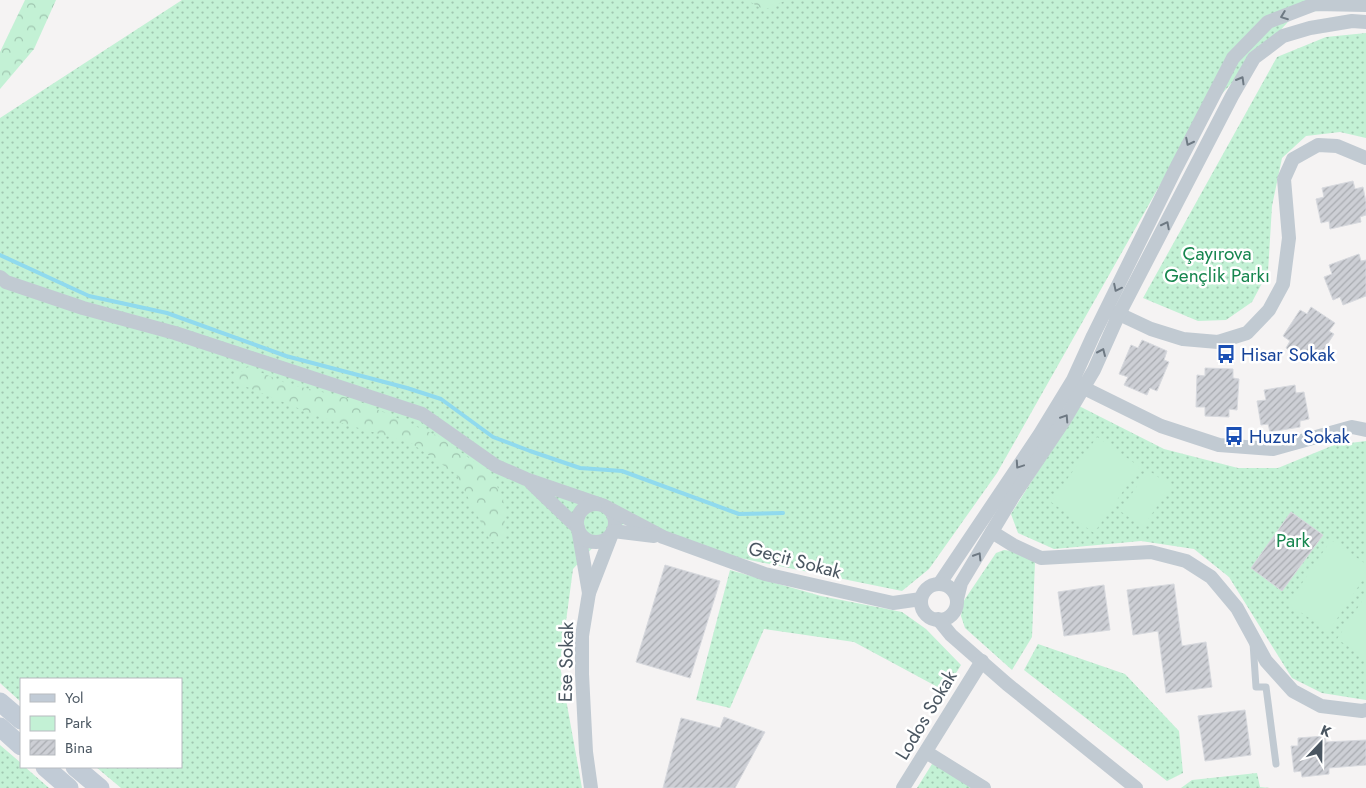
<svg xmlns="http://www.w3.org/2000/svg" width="1366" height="788" font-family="Jost,sans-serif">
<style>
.green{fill:url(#green-dots)}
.forest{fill:url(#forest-crowns)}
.pitch{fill:#c3f1d5}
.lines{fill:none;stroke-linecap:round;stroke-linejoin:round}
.stream{stroke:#90daee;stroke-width:4}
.building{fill:url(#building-hatch);stroke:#d7d9de}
.service{stroke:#c1cad2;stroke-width:7}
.minor{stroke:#c1cad2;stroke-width:14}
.secondary{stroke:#c1cbd6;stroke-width:19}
.oneway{stroke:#6e7983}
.labels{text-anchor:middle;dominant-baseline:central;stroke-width:5;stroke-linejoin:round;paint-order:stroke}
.park-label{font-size:19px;fill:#17864f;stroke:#fff}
.transit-label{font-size:19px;fill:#164399;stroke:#fff;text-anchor:start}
.street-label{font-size:19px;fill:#4a5661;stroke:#fff}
</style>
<defs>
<pattern id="green-dots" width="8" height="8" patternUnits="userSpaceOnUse" patternTransform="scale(1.25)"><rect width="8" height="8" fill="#c3f1d5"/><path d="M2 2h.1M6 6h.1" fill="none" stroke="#a0c6b0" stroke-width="1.8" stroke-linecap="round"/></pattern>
<pattern id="forest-crowns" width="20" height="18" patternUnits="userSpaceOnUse" patternTransform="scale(1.25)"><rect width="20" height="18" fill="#c3f1d5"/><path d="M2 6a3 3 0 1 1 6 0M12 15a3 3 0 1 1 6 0" fill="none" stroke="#a0c6b0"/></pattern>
<pattern id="building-hatch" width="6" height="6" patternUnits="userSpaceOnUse" patternTransform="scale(1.25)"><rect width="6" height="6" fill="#cdcfd5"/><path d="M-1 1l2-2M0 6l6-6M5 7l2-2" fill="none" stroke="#a8abb0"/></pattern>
</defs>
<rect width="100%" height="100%" fill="#f5f3f3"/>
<g class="green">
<polygon points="182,0 1366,0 1366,9 1297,12 1195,123 997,473 929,569 902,591 735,557 628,523 610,529 573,569 560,666 582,788 121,788 96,767 181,767 181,679 21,679 21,702 0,683 0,118"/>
<polygon points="1366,33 1366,138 1340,132 1306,136 1282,158 1272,206 1268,272 1252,302 1226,320 1198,321 1143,298 1277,57 1326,37"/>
<polygon points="1079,406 1164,449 1238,468 1278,468 1334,445 1366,441 1366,700 1322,693 1292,678 1229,577 1194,549 1141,541 1054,549 1018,533 1011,514"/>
<polygon points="1004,550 1011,551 1035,562 1032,637 1012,670 965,628 961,616 963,602 996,553"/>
<polygon points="730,570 821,596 902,612 926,629 961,665 945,691 854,642 764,629 730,708 696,700"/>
<polygon points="1038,644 1125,674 1179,731 1183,773 1167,781 1024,670"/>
<polygon points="0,745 21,763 21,767 25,767 49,788 0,788"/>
<polygon points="932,764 938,765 975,788 917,788"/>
<polygon points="1257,773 1260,787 1270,788 1181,788 1192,780"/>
</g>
<g class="forest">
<polygon points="25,0 56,0 34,49 0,89 0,52"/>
<polygon points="747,0 787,0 764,10"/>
<polygon points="248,367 288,384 356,400 440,437 491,474 503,498 506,541 491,542 456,474 411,443 317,416 230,380"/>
</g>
<g class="pitch">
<polygon points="1097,437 1140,467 1094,533 1051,502"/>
<polygon points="1148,470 1171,486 1143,527 1120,511"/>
<polygon points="1331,540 1366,564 1366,575 1329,631 1288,604"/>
<polygon points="1366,595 1366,658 1337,639"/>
</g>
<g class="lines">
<polyline class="stream" points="0,255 89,296 167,313 286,356 407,388 441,399 493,437 530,451 580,468 622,471 739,514 783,513"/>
</g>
<g class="building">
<polygon points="1353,181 1355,189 1363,187 1366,202 1366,215 1360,217 1361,222 1330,229 1329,221 1321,223 1316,199 1324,197 1322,188"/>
<polygon points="1359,254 1361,261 1366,260 1366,296 1343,305 1340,297 1333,300 1324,277 1332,274 1329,265"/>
<polygon points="1311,307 1335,323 1329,331 1334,334 1317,360 1310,356 1306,362 1286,348 1290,341 1283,336 1300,310 1307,314"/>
<polygon points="1142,340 1167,351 1164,360 1169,362 1157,391 1150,388 1147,395 1124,385 1128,377 1119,374 1131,345 1138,348"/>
<polygon points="1205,368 1233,369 1233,378 1239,379 1237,410 1229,409 1229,417 1205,416 1205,407 1196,407 1197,375 1205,376"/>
<polygon points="1295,385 1296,393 1304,392 1309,419 1300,421 1300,427 1270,432 1268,424 1261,425 1257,401 1266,400 1264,390"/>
<polygon points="1291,512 1323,535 1282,591 1251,568"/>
<polygon points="665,565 720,581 690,678 636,662"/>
<polygon points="1174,584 1182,646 1206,642 1212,687 1166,693 1158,631 1133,635 1127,590"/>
<polygon points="1104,585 1110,630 1064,636 1058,592"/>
<polygon points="1245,710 1251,755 1205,761 1198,716"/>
<polygon points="724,717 765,732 735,788 663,788 681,718 720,728"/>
<polygon points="1325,736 1326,742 1366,740 1366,765 1329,768 1329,774 1302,777 1301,771 1294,772 1291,746 1298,746 1298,738"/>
</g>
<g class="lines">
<polyline class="service" points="1253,643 1256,687 1266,687 1276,764"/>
<g class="minor">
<polyline points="0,277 6,282 83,308 175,333 422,414 496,466 526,479 599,504"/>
<polyline points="1111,312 1119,314 1151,329 1183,339 1218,342 1247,333 1269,310 1283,284 1289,238 1284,179 1293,159 1318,145 1337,146 1366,158"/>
<polyline points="1077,382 1084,388 1161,426 1219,445 1273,449 1352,427 1366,430"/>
<polyline points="531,483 578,528 589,593"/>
<circle cx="596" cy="523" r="19"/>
<polyline points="608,508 663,537 765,574 893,603 921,599"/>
<polyline points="613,531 654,536"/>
<polyline points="992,532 1013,545 1041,558 1151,552 1186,561 1211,577 1237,608 1266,661 1293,691 1321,706 1362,711 1366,710"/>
<polyline points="940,583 1040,434 1073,380 1093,336 1174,172 1233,58 1268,22 1315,4 1366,5"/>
<circle cx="939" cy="602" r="18"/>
<polyline points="957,599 961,583 1014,495 1065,419 1094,370 1119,314 1232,96 1254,58 1283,36 1310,28 1352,21 1366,22"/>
<polyline points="938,619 951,635 1007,684 1136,788"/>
<polyline points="926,752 984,788"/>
<polyline points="591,788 586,752 582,674 582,636 589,593 613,531"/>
<polyline points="903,788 982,661"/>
</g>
<g class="secondary">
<polyline points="0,702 21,720"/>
<polyline points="0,727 21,746"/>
<polyline points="45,767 69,788"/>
<polyline points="75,767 100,788"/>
</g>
</g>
<defs><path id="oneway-chevron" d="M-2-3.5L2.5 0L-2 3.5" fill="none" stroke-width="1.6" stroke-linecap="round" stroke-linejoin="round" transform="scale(1.25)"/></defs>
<g class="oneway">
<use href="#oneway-chevron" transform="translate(1284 16) rotate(159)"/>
<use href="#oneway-chevron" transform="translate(1241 80) rotate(-60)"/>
<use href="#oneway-chevron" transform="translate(1189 142) rotate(117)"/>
<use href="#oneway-chevron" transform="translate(1166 225) rotate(-63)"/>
<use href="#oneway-chevron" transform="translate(1117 288) rotate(116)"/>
<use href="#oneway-chevron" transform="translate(1102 352) rotate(-66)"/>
<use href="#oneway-chevron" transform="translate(1065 418) rotate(-57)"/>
<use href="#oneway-chevron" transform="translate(1019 465) rotate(124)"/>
<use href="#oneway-chevron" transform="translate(978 556) rotate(-58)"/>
</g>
<defs>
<g id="bus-bare" transform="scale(1.5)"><path d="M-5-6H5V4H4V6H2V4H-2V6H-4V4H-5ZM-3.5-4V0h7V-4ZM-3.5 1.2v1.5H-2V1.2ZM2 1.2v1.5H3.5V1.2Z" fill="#1a4fb4" stroke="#fff" stroke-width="2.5" paint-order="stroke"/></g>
</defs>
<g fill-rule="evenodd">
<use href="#bus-bare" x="1226" y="354"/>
<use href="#bus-bare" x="1234" y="436"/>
</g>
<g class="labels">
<g class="park-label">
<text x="1217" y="253">Çayırova<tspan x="1217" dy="22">Gençlik Parkı</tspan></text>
<text x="1293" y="540">Park</text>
</g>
<g class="transit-label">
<text x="1241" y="354">Hisar Sokak</text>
<text x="1249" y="436">Huzur Sokak</text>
</g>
<g class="street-label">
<text transform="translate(795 560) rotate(15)">Geçit Sokak</text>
<text transform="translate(566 662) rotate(-89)">Ese Sokak</text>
<text transform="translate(926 715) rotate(-59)">Lodos Sokak</text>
</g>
</g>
<rect x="20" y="678" width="162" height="90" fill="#ffffff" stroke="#b7bbc0"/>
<rect x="30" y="694" width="25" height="8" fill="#c1cbd6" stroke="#b7bbc0"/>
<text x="65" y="703" font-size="15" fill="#4a5661">Yol</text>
<rect x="30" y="716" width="25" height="15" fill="#c3f1d5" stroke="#b7bbc0"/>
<text x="65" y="728" font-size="15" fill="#4a5661">Park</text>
<rect x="30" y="740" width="25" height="15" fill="url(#building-hatch)" stroke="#b7bbc0"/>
<text x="65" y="753" font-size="15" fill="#4a5661">Bina</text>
<g transform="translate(1321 743) rotate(22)" stroke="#ffffff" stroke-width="4" paint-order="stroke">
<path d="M0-4L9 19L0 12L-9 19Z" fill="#4a5661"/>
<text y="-8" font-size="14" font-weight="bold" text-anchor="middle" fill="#4a5661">K</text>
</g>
</svg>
